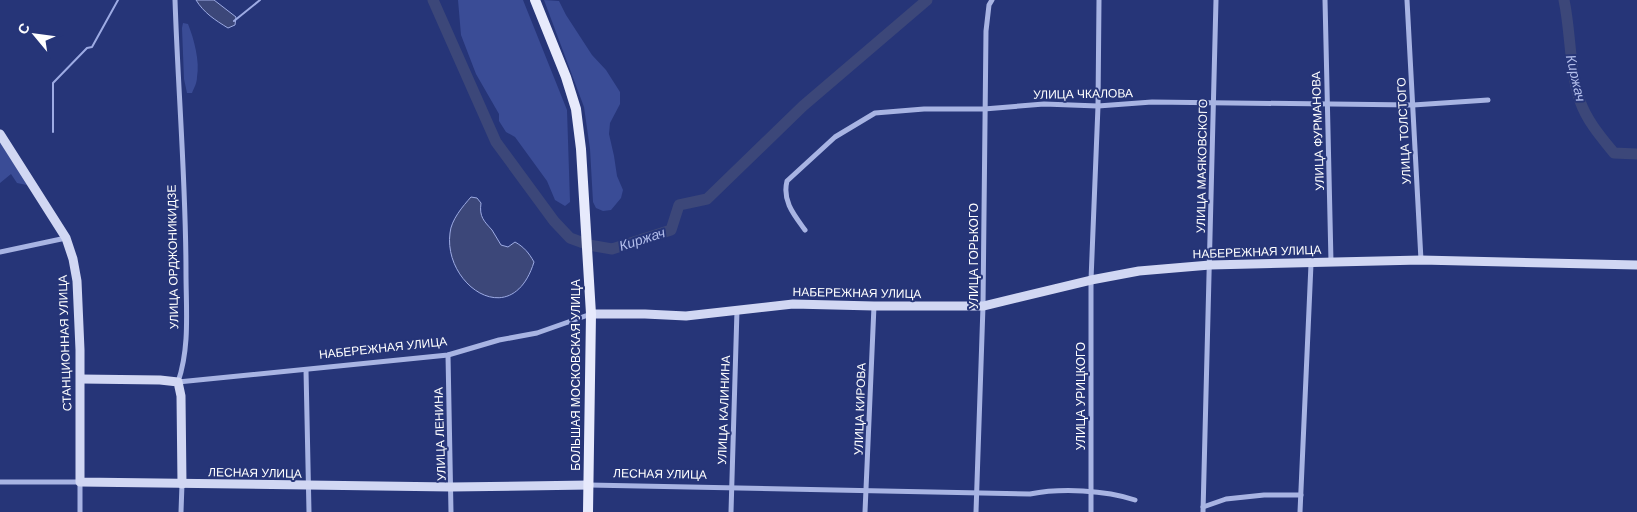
<svg xmlns="http://www.w3.org/2000/svg" width="1637" height="512" font-family="'DM Sans',sans-serif">
<style>
.green{fill:#3a4c96}
.water{fill:#3c4779;stroke:#9dabe4}
.lines{fill:none;stroke-linecap:round;stroke-linejoin:round}
.stream{stroke:#9dabe4;stroke-width:2}
.river{stroke:#3c4779;stroke-width:11}
.street{stroke:#a8b4e3;stroke-width:5}
.secondary{stroke:#d1d7f3;stroke-width:9}
.primary{stroke:#e7eafc;stroke-width:10}
.labels{text-anchor:middle;dominant-baseline:central;stroke-width:4;stroke-linejoin:round;paint-order:stroke}
.street-label{font-size:12px;fill:#fff;stroke:#263578}
.water-label{font-size:14px;font-style:italic;fill:#b3beeb;stroke:#263578}
</style>
<rect width="100%" height="100%" fill="#263578"/>
<g class="green">
<polygon points="458,0 523,0 567,110 570,202 565,206 555,200 547,181 515,137 506,132 499,121 499,114 476,74 461,35"/>
<polygon points="544,0 559,1 566,15 592,55 606,70 620,92 620,104 610,123 609,134 614,156 617,176 623,190 621,198 611,210 603,211 596,208 593,202 590,149 584,107"/>
<path d="M 183,23 L 188,24 C 194,39 200,61 197,77 C 197,83 194,88 192,93 L 187,93 L 184,79 L 182,28 Z"/>
<polygon points="0,142 27,185 17,183 11,174 0,183"/>
</g>
<g class="water">
<path d="M 196,0 L 214,0 L 236,17 L 235,25 L 228,28 C 215,20 204,13 196,0 Z"/>
<path d="M 471,197 L 477,198 L 481,203 C 479,217 484,221 492,230 C 495,235 498,240 501,245 L 508,247 L 515,242 C 524,247 529,253 534,262 C 512,333 443,285 450,233 C 451,220 463,206 471,197 Z"/>
</g>
<g class="lines">
<g class="stream">
<polyline points="234,21 260,0"/>
<polyline points="53,132 53,83 87,48 92,47 118,0"/>
</g>
<g class="river">
<polyline points="433,0 496,142 554,221 570,238 589,245 612,249 671,230 679,205 707,199 803,106 927,0"/>
<path d="M 1564,0 C 1571,33 1569,68 1580,101 C 1587,121 1601,137 1614,153 L 1637,154"/>
</g>
<g class="street">
<path d="M 175,0 C 178,91 186,182 186,273 C 186,309 190,347 178,382 L 448,355 L 499,340 L 537,333 L 591,314"/>
<polyline points="1325,0 1331,262"/>
<polyline points="1407,0 1421,260"/>
<path d="M 805,230 C 794,215 782,201 787,181 L 835,137 L 875,113 L 924,109 L 984,109 L 1044,104 L 1098,106 L 1152,102 L 1413,105 L 1488,100"/>
<polyline points="0,252 66,238"/>
<polyline points="448,355 451,512"/>
<polyline points="306,370 309,512"/>
<polyline points="0,482 80,482 80,512"/>
<path d="M 589,485 L 1030,494 C 1061,488 1105,490 1135,500"/>
<polyline points="1203,507 1226,499 1264,495 1301,495"/>
<polyline points="181,512 182,484"/>
<polyline points="731,512 737,310"/>
<polyline points="865,512 874,306"/>
<polyline points="976,512 983,306 986,31 989,5 992,0"/>
<polyline points="1091,512 1091,280 1098,106 1099,0"/>
<polyline points="1203,512 1216,0"/>
<polyline points="1300,512 1311,264"/>
</g>
<g class="secondary">
<polyline points="0,134 66,238 73,259 77,281 80,350 80,482 451,487 589,485"/>
<polyline points="591,314 645,314 686,316 793,304 874,306 983,306 1091,280 1139,271 1210,265 1421,260 1637,265"/>
<polyline points="81,379 160,380 178,382 181,396 182,484"/>
</g>
<polyline class="primary" points="535,0 566,77 576,109 581,149 591,314 588,512"/>
</g>
<g class="labels">
<g class="street-label">
<text transform="translate(1083 94) rotate(-1)">УЛИЦА ЧКАЛОВА</text>
<text transform="translate(1318 131) rotate(-92)">УЛИЦА ФУРМАНОВА</text>
<text transform="translate(1404 131) rotate(-93)">УЛИЦА ТОЛСТОГО</text>
<text transform="translate(1202 166) rotate(-89)">УЛИЦА МАЯКОВСКОГО</text>
<text transform="translate(1257 252) rotate(-2)">НАБЕРЕЖНАЯ УЛИЦА</text>
<text transform="translate(974 256) rotate(-90)">УЛИЦА ГОРЬКОГО</text>
<text transform="translate(173 257) rotate(-91)">УЛИЦА ОРДЖОНИКИДЗЕ</text>
<text transform="translate(857 293) rotate(1)">НАБЕРЕЖНАЯ УЛИЦА</text>
<text transform="translate(65 343) rotate(-92)">СТАНЦИОННАЯ УЛИЦА</text>
<text transform="translate(383 348) rotate(-6)">НАБЕРЕЖНАЯ УЛИЦА</text>
<text transform="translate(576 375) rotate(-90)">БОЛЬШАЯ МОСКОВСКАЯ УЛИЦА</text>
<text transform="translate(1081 396) rotate(-90)">УЛИЦА УРИЦКОГО</text>
<text transform="translate(860 409) rotate(-88)">УЛИЦА КИРОВА</text>
<text transform="translate(724 410) rotate(-88)">УЛИЦА КАЛИНИНА</text>
<text transform="translate(440 434) rotate(-92)">УЛИЦА ЛЕНИНА</text>
<text transform="translate(255 473) rotate(1)">ЛЕСНАЯ УЛИЦА</text>
<text transform="translate(660 474) rotate(1)">ЛЕСНАЯ УЛИЦА</text>
</g>
<g class="water-label">
<text transform="translate(1576 78) rotate(77)">Киржач</text>
<text transform="translate(642 239) rotate(-18)">Киржач</text>
</g>
</g>
<g transform="translate(35 35) rotate(299)" stroke="#263578" stroke-width="4" paint-order="stroke">
<path d="M0-4L9 19L0 12L-9 19Z" fill="#ffffff"/>
<text y="-8" font-size="14" font-weight="bold" text-anchor="middle" fill="#ffffff">С</text>
</g>
</svg>
